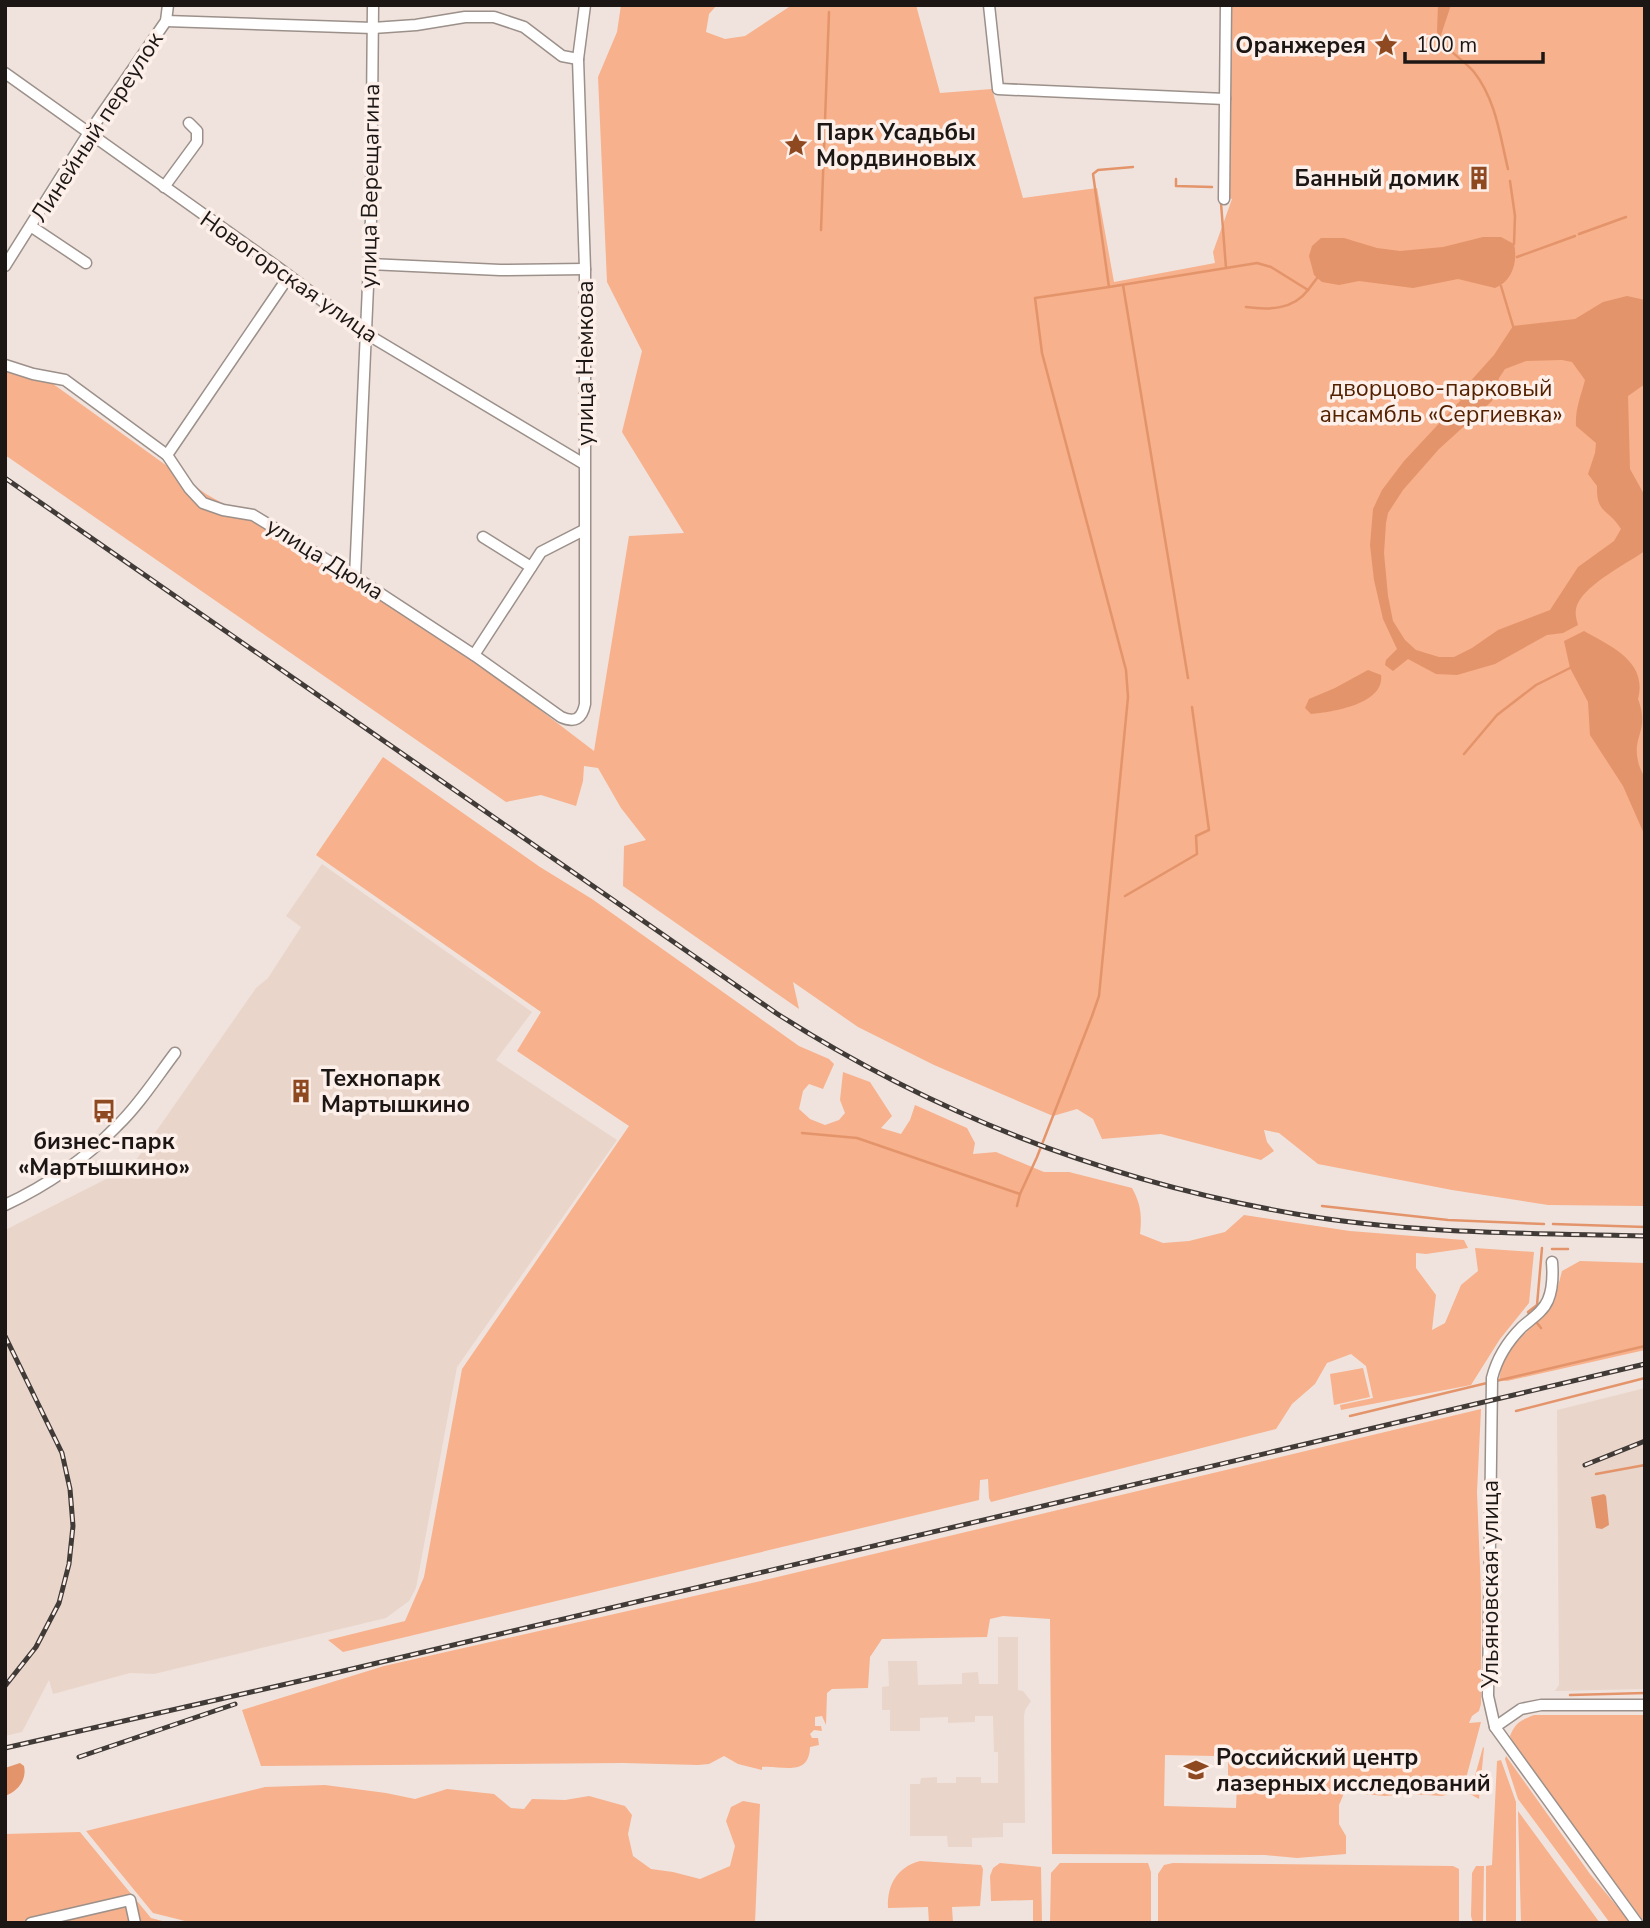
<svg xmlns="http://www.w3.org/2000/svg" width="1650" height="1928" font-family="'Nunito Sans',sans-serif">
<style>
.built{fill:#e9d5ca}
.green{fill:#f7b18c;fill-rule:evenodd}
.water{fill:#e4946a;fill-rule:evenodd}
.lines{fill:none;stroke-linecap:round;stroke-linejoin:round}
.stream{stroke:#e4946a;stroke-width:2.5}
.minor-casing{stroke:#9c908a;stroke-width:13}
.minor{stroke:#fff;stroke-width:10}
.rail-casing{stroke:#413b38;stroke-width:5}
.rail{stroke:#fdf0ea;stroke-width:2.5;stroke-dasharray:8;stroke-linecap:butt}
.labels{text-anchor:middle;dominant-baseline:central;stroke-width:7;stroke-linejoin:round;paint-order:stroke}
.poi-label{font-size:23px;font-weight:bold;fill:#1c1715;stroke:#fdf0ea;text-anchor:start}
.street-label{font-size:23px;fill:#1c1715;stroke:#fdf0ea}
.park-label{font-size:23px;fill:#532100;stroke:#fdf0ea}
</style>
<rect width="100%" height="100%" fill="#f0e3dd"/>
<g class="built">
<polygon points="322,864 532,1012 496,1060 617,1140 457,1367 416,1588 409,1601 386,1618 154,1674 130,1673 53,1694 49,1680 22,1732 5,1736 5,1230 132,1166 256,988 268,978 301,927 286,916"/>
<polygon points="1645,1388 1645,1689 1555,1691 1559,1685 1557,1410"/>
<polygon points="998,1637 1018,1637 1018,1690 1023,1691 1031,1701 1025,1710 1024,1716 1025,1823 1003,1823 1003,1837 972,1838 972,1847 948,1847 947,1836 910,1836 910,1784 920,1784 921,1778 937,1777 937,1783 956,1783 956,1777 981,1777 981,1783 998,1783 998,1752 994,1752 993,1716 975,1716 975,1722 948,1723 948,1717 920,1718 920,1731 890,1731 890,1710 882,1710 882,1687 889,1686 888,1661 917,1661 918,1685 962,1684 962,1673 978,1672 979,1684 998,1684"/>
</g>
<g class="green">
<polygon points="621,5 717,5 709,14 706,32 725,39 745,36 792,5 916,5 940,93 992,89 1023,198 1097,188 1114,282 1215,263 1213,252 1232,199 1229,198 1232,5 1645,5 1645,1206 1548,1205 1452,1190 1318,1164 1279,1133 1264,1130 1267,1142 1274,1151 1261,1160 1161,1134 1102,1139 1093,1119 1077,1109 1053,1116 934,1065 858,1027 793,982 799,1009 623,886 624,846 646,840 621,808 598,768 584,766 583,781 576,806 541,795 506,802 5,455 5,369 49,381 206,494 396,600 594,751 629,536 684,533 622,432 642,351 607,282 598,77 617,32"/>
<path d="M 383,757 L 540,867 L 592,899 L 799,1046 L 829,1059 L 834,1064 L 823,1089 L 809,1084 L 803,1091 L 799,1109 L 810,1119 L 825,1125 L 839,1120 L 845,1113 L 840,1100 L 843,1072 L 870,1082 L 892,1116 L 881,1128 L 901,1134 L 910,1120 L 915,1105 L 967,1128 L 975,1143 L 973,1154 L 996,1152 L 1044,1172 L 1069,1172 L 1132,1188 C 1141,1204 1142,1216 1140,1234 L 1163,1243 L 1189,1241 L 1225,1232 L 1244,1215 L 1350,1231 L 1464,1240 L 1468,1248 L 1426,1254 L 1416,1253 L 1416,1268 L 1436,1295 L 1432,1330 L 1445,1323 L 1461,1285 L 1478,1271 L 1475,1248 L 1534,1252 L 1529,1303 L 1500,1339 L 1471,1385 L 1341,1410 L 1340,1405 L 1373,1398 L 1366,1366 L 1351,1354 L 1327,1363 L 1315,1384 L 1292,1404 L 1276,1429 L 991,1502 L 989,1498 L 988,1479 L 980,1480 L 979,1500 L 343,1652 L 328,1640 L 405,1621 L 424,1577 L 462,1369 L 629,1126 L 517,1051 L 541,1012 L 316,855 Z"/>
<polygon points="1580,1261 1645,1263 1645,1350 1507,1381 1499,1380 1502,1364 1512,1347 1554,1302 1562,1271"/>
<polygon points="1363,1368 1370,1397 1334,1405 1330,1374"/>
<path d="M 1481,1409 L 1477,1492 L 1481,1593 L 1481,1704 L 1479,1711 L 1472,1716 L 1469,1723 L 1481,1722 L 1464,1786 L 1458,1791 L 1442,1796 L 1412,1794 L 1385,1796 L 1363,1794 L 1347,1786 L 1339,1805 L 1339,1824 L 1346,1836 L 1346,1854 L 1297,1858 L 1265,1855 L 1052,1854 L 1050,1619 L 1003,1616 L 990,1619 L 987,1637 L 882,1639 L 870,1657 L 868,1688 L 832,1689 L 827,1693 L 826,1725 L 822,1716 L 815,1717 L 815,1726 L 821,1726 L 822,1731 L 814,1730 L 810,1734 L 812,1738 L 818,1738 L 819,1745 L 810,1747 C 809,1778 781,1765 762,1767 L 762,1770 L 738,1764 L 724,1756 L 709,1764 L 698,1765 L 623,1763 L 261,1766 L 242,1710 L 384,1666 L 769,1579 ZM 1214,1753 L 1228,1753 L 1228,1784 L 1237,1784 L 1236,1808 L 1164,1806 L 1165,1755 L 1214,1756 Z"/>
<path d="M 1534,1715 L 1645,1715 L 1645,1923 L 1515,1746 L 1510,1736 C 1515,1723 1521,1720 1534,1715 Z"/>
<polygon points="1483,1747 1484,1748 1479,1799 1470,1794"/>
<polygon points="1506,1756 1590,1874 1631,1923 1610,1923 1518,1799 1505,1759"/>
<polygon points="1501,1760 1516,1802 1516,1923 1486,1923 1486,1866 1492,1865 1497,1761"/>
<polygon points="325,1785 386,1793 415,1799 447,1789 494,1794 511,1808 524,1809 532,1799 565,1800 589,1796 625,1806 632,1815 628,1834 633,1856 651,1869 673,1872 700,1879 730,1866 735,1846 726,1821 731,1807 743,1801 760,1804 755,1923 193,1923 153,1913 86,1831 265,1787"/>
<polygon points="1518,1811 1600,1923 1521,1923"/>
<polygon points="80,1832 151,1918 170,1923 5,1923 5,1834"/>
<path d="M 920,1861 L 981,1865 L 983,1869 L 980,1906 L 952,1907 L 953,1923 L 929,1923 L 928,1907 L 888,1908 C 887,1885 897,1867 920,1861 Z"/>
<polygon points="1000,1863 1041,1867 1042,1923 1033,1923 1033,1900 991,1901 990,1876 993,1868"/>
<polygon points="1060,1863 1148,1863 1151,1872 1151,1923 1050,1923 1051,1873"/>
<polygon points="1173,1863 1453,1866 1459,1869 1459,1923 1158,1923 1158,1874 1164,1865"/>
<polygon points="1476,1866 1484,1866 1483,1923 1473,1923 1471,1916 1472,1873"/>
</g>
<g class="water">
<polygon points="1438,5 1451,5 1440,38 1437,32"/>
<path d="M 1483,237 L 1501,237 L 1514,244 C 1518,260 1513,281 1495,288 L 1458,279 L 1413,288 L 1359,281 L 1339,285 L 1322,282 L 1314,275 L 1309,256 L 1312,246 L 1321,238 L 1344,238 L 1377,248 L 1400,251 L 1443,247 Z"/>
<path d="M 1627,296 L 1645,300 L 1645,384 L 1628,396 L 1630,469 L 1645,496 L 1645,551 C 1627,563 1587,584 1578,603 C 1574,611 1576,618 1578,625 L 1563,633 L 1547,635 L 1495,664 L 1457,675 L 1436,674 L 1408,659 L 1393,671 L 1385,665 L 1386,660 L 1397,649 L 1383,619 L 1374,580 L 1370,545 L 1373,509 L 1382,490 L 1404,461 L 1460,401 L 1467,385 L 1494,355 L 1513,326 L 1575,319 L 1603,302 ZM 1562,360 L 1572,362 L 1585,380 C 1581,396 1575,409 1576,426 L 1596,443 L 1595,453 L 1588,474 L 1597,486 C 1596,514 1609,509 1621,529 L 1614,541 L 1578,567 L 1550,610 L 1498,630 L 1472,648 L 1454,657 L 1439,657 L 1416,650 L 1405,640 L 1393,621 L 1388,596 L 1384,553 L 1386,523 L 1388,513 L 1403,490 L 1439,449 L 1492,401 L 1499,378 L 1505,369 L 1526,361 Z"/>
<path d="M 1584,631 C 1610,646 1648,661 1638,699 C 1650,730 1632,736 1638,761 C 1639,768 1644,774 1645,781 C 1646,799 1645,818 1645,836 L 1623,786 L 1590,735 L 1588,702 L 1570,668 L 1564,641 Z"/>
<path d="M 1368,670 L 1381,675 C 1385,704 1332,712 1311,714 L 1305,708 L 1309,699 L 1335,688 Z"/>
<polygon points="1604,1494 1606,1496 1609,1525 1602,1529 1596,1528 1591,1497"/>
<path d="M 20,1763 L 24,1766 C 27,1780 18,1791 5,1796 L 5,1768 Z"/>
</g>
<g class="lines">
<g class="stream">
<path d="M 1440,38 C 1448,52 1464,60 1474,72 C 1496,100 1500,136 1508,169"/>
<polyline points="1133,167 1098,170 1093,174 1109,287 1257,263 1271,267 1308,290 1317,278"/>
<polyline points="1176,179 1176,186 1212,187"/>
<polyline points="1510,181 1515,216 1514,244"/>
<polyline points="1221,203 1226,268"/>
<polyline points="821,230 829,12"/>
<polyline points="1579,234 1626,217"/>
<polyline points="1517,257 1575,236"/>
<polyline points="1123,285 1188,678"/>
<polyline points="1501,286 1513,326"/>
<path d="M 1246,307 C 1269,310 1293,310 1308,290"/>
<polyline points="1464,754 1497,715 1536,685 1570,668"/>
<polyline points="1125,896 1197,854 1196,836 1209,830 1192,707"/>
<polyline points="802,1133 857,1138 1020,1194 1037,1157 1092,1016 1099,996 1128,697 1126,670 1042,353 1035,298 1109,287"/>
<polyline points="1017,1206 1020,1194"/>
<polyline points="1322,1206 1448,1220 1544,1224"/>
<polyline points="1553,1224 1645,1227"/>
<polyline points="1552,1249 1568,1249"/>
<polyline points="1530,1315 1528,1312 1537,1305 1542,1248"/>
<polyline points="1537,1323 1541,1328"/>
<polyline points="1496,1381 1645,1346"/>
<polyline points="1516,1411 1645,1378"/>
<polyline points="1350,1416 1487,1383"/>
<polyline points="1596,1474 1645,1465"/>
<polyline points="1570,1695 1645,1693"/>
</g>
<g class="minor-casing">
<g id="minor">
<polyline points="989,5 998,89 1225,99"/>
<polyline points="166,21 373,28 416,25 465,17 494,17 524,27 562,56 578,59"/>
<polyline points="5,73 276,266 365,333 584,464"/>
<polyline points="164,187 197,142 197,131 189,123"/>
<polyline points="1224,199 1226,5"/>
<polyline points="32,227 86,263"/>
<polyline points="369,264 500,270 585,269"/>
<polyline points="5,266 88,134 166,21 168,5"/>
<path d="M 5,365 L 33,374 L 65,380 L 167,455 L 189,488 L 203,503 L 223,510 L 253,515 L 355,577 L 474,655 L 561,717 C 575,723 582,719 585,704 L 585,269 L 578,59 L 585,5"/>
<polyline points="167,455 289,276"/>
<polyline points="483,537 531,567"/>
<polyline points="355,577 371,219 373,5"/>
<polyline points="474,655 541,552 584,530"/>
<path d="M 5,1205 C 46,1186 85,1159 117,1126 C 139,1105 156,1078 175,1053"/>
<path d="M 1552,1262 C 1553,1274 1553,1288 1548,1300 C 1543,1312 1531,1319 1522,1327 C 1507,1342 1497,1358 1492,1378 L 1488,1696 L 1495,1727 L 1637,1923"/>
<polyline points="1495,1727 1521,1709 1541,1705 1645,1705"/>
<polyline points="31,1923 130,1900 135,1923"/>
</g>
</g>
<use href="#minor" class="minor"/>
<g class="rail-casing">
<g id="rail">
<path d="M 5,478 L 776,1013 C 935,1115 1111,1182 1296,1214 C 1411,1234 1529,1233 1645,1236"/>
<polyline points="5,1336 62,1453 70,1489 73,1526 69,1564 59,1603 36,1647 5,1686"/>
<polyline points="1585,1465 1645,1441"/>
<polyline points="5,1748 339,1672 1645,1364"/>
<polyline points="79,1757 235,1704"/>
</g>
</g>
<use href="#rail" class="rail"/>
</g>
<defs>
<g id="sight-bare" transform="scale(1.89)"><path d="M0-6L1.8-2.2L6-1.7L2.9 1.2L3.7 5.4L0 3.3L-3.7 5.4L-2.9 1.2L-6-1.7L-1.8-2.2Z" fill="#8e4920" stroke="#fdf0ea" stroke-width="2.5" paint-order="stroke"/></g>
<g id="building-bare" transform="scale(1.89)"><path d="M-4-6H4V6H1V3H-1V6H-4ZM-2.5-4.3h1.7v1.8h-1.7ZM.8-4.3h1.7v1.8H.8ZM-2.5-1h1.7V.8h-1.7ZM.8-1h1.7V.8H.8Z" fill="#8e4920" stroke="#fdf0ea" stroke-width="2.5" paint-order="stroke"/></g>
<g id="bus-bare" transform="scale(1.89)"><path d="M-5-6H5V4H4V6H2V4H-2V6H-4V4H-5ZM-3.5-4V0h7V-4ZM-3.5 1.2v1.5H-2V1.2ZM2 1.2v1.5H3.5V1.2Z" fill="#8e4920" stroke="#fdf0ea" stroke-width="2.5" paint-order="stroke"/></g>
<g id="university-bare" transform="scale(1.89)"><path d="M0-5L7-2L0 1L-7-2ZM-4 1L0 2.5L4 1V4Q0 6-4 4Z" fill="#8e4920" stroke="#fdf0ea" stroke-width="2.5" paint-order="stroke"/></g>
</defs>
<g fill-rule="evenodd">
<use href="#sight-bare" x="1386" y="45"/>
<use href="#sight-bare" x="796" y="145"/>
<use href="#building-bare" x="1479" y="178"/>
<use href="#building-bare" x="301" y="1091"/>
<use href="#bus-bare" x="104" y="1111"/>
<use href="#university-bare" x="1196" y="1770"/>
</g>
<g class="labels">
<g class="poi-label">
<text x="1366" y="45" text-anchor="end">Оранжерея</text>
<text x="816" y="132">Парк Усадьбы<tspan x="816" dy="26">Мордвиновых</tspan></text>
<text x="1459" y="178" text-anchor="end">Банный домик</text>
<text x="321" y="1078">Технопарк<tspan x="321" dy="26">Мартышкино</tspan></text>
<text x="104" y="1141" text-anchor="middle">бизнес-парк<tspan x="104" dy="26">«Мартышкино»</tspan></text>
<text x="1216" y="1757">Российский центр<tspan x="1216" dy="26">лазерных исследований</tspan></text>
</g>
<g class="street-label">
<text transform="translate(97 127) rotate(-57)">Линейный переулок</text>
<text transform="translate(370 186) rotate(-89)">улица Верещагина</text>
<text transform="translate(289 277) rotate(35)">Новогорская улица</text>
<text transform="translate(585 363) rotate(-90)">улица Немкова</text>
<text transform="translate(325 559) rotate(32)">улица Дюма</text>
<text transform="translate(1490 1584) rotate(-90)">Ульяновская улица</text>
</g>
<g class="park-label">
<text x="1441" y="388">дворцово-парковый<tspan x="1441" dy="26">ансамбль «Сергиевка»</tspan></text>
</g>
</g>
<rect width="1650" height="1928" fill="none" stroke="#1c1715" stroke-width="14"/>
<path d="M1405 52v10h138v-10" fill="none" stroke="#1c1715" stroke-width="3.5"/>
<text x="1416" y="52" font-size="21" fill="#1c1715" stroke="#fdf0ea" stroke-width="5" paint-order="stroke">100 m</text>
</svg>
